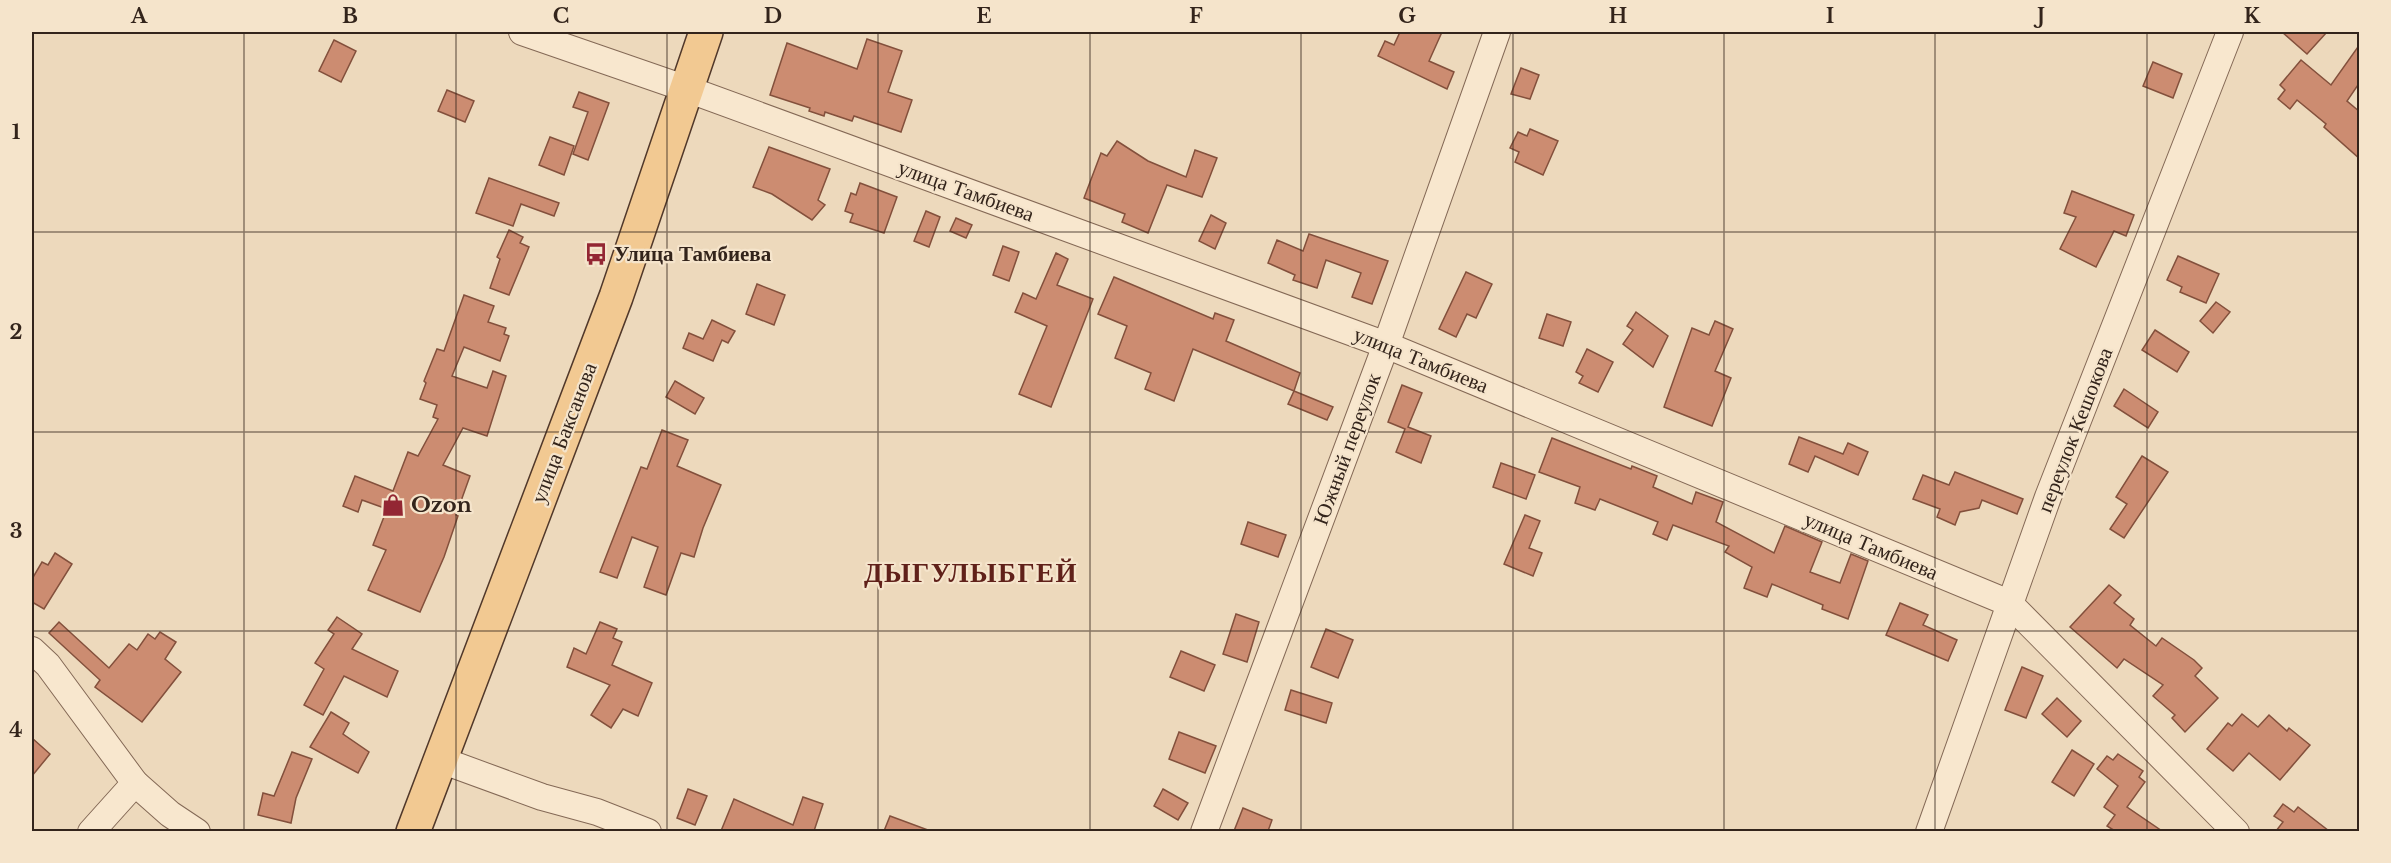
<svg xmlns="http://www.w3.org/2000/svg" width="2391" height="863" font-family="'Libre Baskerville',serif">
<style>
.building{fill:#cc8c71;stroke:#83503c;stroke-width:1.5}
.lines{fill:none;stroke-linecap:round;stroke-linejoin:round}
.minor-casing{stroke:#846956;stroke-width:28}
.major-casing{stroke:#51382a;stroke-width:36}
.minor{stroke:#f8e7ce;stroke-width:26}
.major{stroke:#f2c992;stroke-width:33}
.grid{fill:none;stroke:#33241b;stroke-width:1.5;stroke-opacity:0.55}
.labels{text-anchor:middle;dominant-baseline:central;stroke-width:4.5;stroke-linejoin:round;paint-order:stroke}
.street-label{font-size:21px;fill:#33241b;stroke:#f5e4cb}
.poi-label{font-size:21px;font-weight:bold;fill:#33241b;stroke:#f5e4cb;text-anchor:start}
.district-label{font-size:27px;font-weight:bold;letter-spacing:1.5px;fill:#60211a;stroke:#f5e4cb}
.neatline{fill:none;stroke:#33241b;stroke-width:2}
.grid-label{font-size:20px;text-anchor:middle;font-weight:bold;fill:#33241b}
</style>
<rect width="100%" height="100%" fill="#edd9bc"/>
<g class="building">
<polygon points="1400,32 1442,32 1429,61 1454,72 1447,89 1378,56 1385,41 1394,45"/>
<polygon points="2282,32 2327,32 2307,54"/>
<polygon points="867,39 902,51 888,92 912,100 901,132 854,116 852,121 825,112 824,116 809,111 810,108 770,95 787,43 857,69"/>
<polygon points="334,40 356,51 341,82 319,71"/>
<polygon points="2360,44 2360,82 2347,101 2360,112 2360,159 2324,127 2326,124 2297,100 2290,109 2278,99 2285,90 2280,85 2301,60 2331,85"/>
<polygon points="2153,62 2182,74 2173,98 2143,86"/>
<polygon points="1521,68 1539,75 1530,99 1511,94"/>
<polygon points="447,90 474,101 465,122 438,111"/>
<polygon points="579,92 609,103 588,160 573,154 588,112 573,107"/>
<polygon points="1530,129 1558,141 1543,175 1515,162 1519,152 1510,148 1518,132 1527,136"/>
<polygon points="550,137 574,146 564,175 539,165"/>
<polygon points="1117,141 1148,161 1186,177 1195,150 1217,158 1202,197 1167,185 1148,233 1122,222 1125,214 1084,198 1101,153 1107,156"/>
<polygon points="769,147 830,169 818,200 825,205 812,220 772,194 753,187"/>
<polygon points="489,178 559,203 554,216 521,204 513,226 476,213"/>
<polygon points="860,183 897,197 884,233 850,222 853,214 845,211 851,193 856,195"/>
<polygon points="2072,191 2134,215 2126,236 2114,231 2096,267 2060,249 2076,217 2064,213"/>
<polygon points="926,211 940,217 929,247 914,241"/>
<polygon points="1211,215 1226,223 1215,249 1199,241"/>
<polygon points="956,218 972,225 966,238 950,231"/>
<polygon points="509,230 523,237 520,243 529,247 509,295 490,288 500,259 497,257"/>
<polygon points="1309,234 1388,261 1372,304 1352,297 1361,273 1326,260 1317,288 1293,280 1295,275 1268,263 1277,240 1303,251"/>
<polygon points="1003,246 1019,252 1009,281 993,275"/>
<polygon points="1056,253 1068,259 1057,285 1093,299 1051,407 1019,394 1047,326 1015,312 1023,293 1036,299"/>
<polygon points="2178,256 2219,274 2206,303 2180,292 2182,287 2167,280"/>
<polygon points="1466,272 1492,284 1476,318 1467,314 1456,337 1439,329"/>
<polygon points="1114,277 1213,319 1215,313 1234,320 1226,341 1300,373 1294,391 1193,349 1174,401 1145,389 1151,373 1115,358 1127,326 1098,314"/>
<polygon points="757,284 785,295 774,325 746,314"/>
<polygon points="464,295 494,306 488,322 506,328 504,334 509,336 500,361 464,347 452,376 487,388 493,371 506,376 487,436 463,428 443,465 470,476 456,515 458,516 444,557 420,612 368,590 386,550 373,545 387,509 362,500 358,512 343,506 355,476 393,491 408,452 418,456 438,419 433,417 437,405 420,399 426,383 424,381 437,349 444,351"/>
<polygon points="2216,302 2230,312 2213,333 2200,321"/>
<polygon points="1636,312 1668,336 1653,367 1623,344 1633,330 1627,326"/>
<polygon points="1547,314 1571,322 1563,346 1539,338"/>
<polygon points="712,320 735,331 728,343 722,340 713,361 683,348 689,333 703,339"/>
<polygon points="1715,321 1733,329 1715,371 1731,378 1712,426 1664,407 1692,328 1709,335"/>
<polygon points="2155,330 2189,352 2177,372 2142,350"/>
<polygon points="1587,349 1613,362 1598,392 1579,383 1583,376 1576,372"/>
<polygon points="675,381 704,398 695,414 666,397"/>
<polygon points="1402,385 1422,393 1408,427 1431,436 1421,463 1396,452 1405,429 1388,422"/>
<polygon points="2124,389 2158,412 2148,428 2114,406"/>
<polygon points="1294,391 1333,407 1327,420 1288,404"/>
<polygon points="662,430 688,440 677,466 721,485 703,528 694,557 681,553 666,595 644,587 658,547 632,537 617,578 600,572 641,467 647,469"/>
<polygon points="1799,437 1843,454 1848,443 1868,452 1858,475 1815,456 1808,472 1789,464"/>
<polygon points="1552,438 1631,469 1632,466 1657,476 1653,487 1692,504 1696,492 1723,502 1716,522 1774,553 1785,526 1822,542 1810,572 1840,583 1851,554 1868,561 1848,619 1822,609 1823,605 1772,584 1767,597 1744,588 1752,567 1725,552 1729,546 1673,525 1667,540 1653,534 1658,522 1600,499 1595,510 1575,503 1580,487 1539,472"/>
<polygon points="2142,456 2168,472 2124,538 2110,529 2127,504 2116,497"/>
<polygon points="1501,463 1535,475 1526,499 1493,487"/>
<polygon points="1955,472 2023,499 2017,514 1982,500 1979,508 1960,512 1955,525 1937,517 1940,509 1913,499 1923,475 1949,485"/>
<polygon points="1525,515 1540,521 1529,548 1542,553 1533,576 1504,564"/>
<polygon points="1248,522 1286,535 1278,557 1241,544"/>
<polygon points="55,553 72,564 44,609 32,602 32,579 42,562 48,565"/>
<polygon points="2109,585 2121,595 2114,603 2134,619 2130,625 2156,646 2162,638 2194,660 2202,668 2195,676 2218,698 2185,732 2172,718 2175,715 2153,696 2163,685 2124,659 2117,668 2070,627"/>
<polygon points="1900,603 1928,615 1923,625 1957,640 1948,661 1886,635"/>
<polygon points="1236,614 1259,622 1247,662 1223,654"/>
<polygon points="337,617 362,634 352,649 398,671 387,697 344,676 323,715 304,705 324,669 315,663 334,634 328,630"/>
<polygon points="59,622 109,668 129,644 137,650 148,634 155,639 160,632 176,642 165,659 181,672 142,722 95,687 100,680 49,633"/>
<polygon points="600,622 617,629 613,638 622,642 612,665 652,683 638,716 623,709 611,728 591,715 610,685 567,667 574,648 586,654"/>
<polygon points="1326,629 1353,640 1338,678 1311,667"/>
<polygon points="1181,651 1215,665 1204,691 1170,677"/>
<polygon points="2022,667 2043,676 2026,718 2005,710"/>
<polygon points="1291,690 1332,703 1326,723 1285,710"/>
<polygon points="2057,698 2081,721 2067,737 2042,714"/>
<polygon points="331,712 349,723 343,734 369,752 358,773 310,747"/>
<polygon points="2242,714 2258,727 2269,715 2287,731 2289,728 2310,745 2280,780 2249,753 2233,771 2207,749 2228,723 2232,726"/>
<polygon points="1179,732 1216,746 1205,773 1169,759"/>
<polygon points="32,738 50,754 32,776"/>
<polygon points="2072,750 2094,764 2074,796 2052,782"/>
<polygon points="292,752 312,759 296,798 291,823 258,815 263,793 274,796"/>
<polygon points="2118,754 2143,771 2139,777 2145,782 2127,807 2162,831 2115,831 2107,826 2115,815 2104,807 2118,786 2097,769 2107,756 2113,760"/>
<polygon points="688,789 707,796 695,825 677,818"/>
<polygon points="1163,789 1188,803 1178,820 1154,806"/>
<polygon points="803,797 823,804 814,831 721,831 734,799 793,825"/>
<polygon points="2283,804 2294,812 2298,807 2329,831 2276,831 2283,822 2274,816"/>
<polygon points="1243,808 1272,820 1268,831 1234,831"/>
<polygon points="890,816 928,830 928,831 884,831"/>
</g>
<g class="lines">
<g class="minor-casing">
<g id="minor">
<polyline points="522,32 687,89 1386,345 2009,603 2236,832"/>
<polyline points="32,650 48,665 135,783 170,814 197,832"/>
<polyline points="441,760 542,797 597,812 648,832"/>
<polyline points="91,832 135,783"/>
<polyline points="1204,832 1386,345 1497,32"/>
<polyline points="1929,832 2048,497 2230,32"/>
</g>
</g>
<g class="major-casing">
<polyline id="major" points="413,832 616,297 706,32"/>
</g>
<use href="#minor" class="minor"/>
<use href="#major" class="major"/>
</g>
<path class="grid" d="M 244,32 L 244,832M 456,32 L 456,832M 667,32 L 667,832M 878,32 L 878,832M 1090,32 L 1090,832M 1301,32 L 1301,832M 1513,32 L 1513,832M 1724,32 L 1724,832M 1935,32 L 1935,832M 2147,32 L 2147,832M 32,232 L 2360,232M 32,432 L 2360,432M 32,631 L 2360,631"/>
<defs>
<g id="bus-bare" transform="scale(1.8)"><path d="M-5-6H5V4H4V6H2V4H-2V6H-4V4H-5ZM-3.5-4V0h7V-4ZM-3.5 1.2v1.5H-2V1.2ZM2 1.2v1.5H3.5V1.2Z" fill="#932633" stroke="#f5e4cb" stroke-width="2.5" paint-order="stroke"/></g>
<g id="shop-bare" transform="scale(1.8)"><path d="M-5-2.5h2.3a2.7 3.5 0 0 1 5.4 0H5L5.5 6h-11ZM-1.5-2.5h3a1.5 2.3 0 0 0-3 0Z" fill="#932633" stroke="#f5e4cb" stroke-width="2.5" paint-order="stroke"/></g>
</defs>
<g fill-rule="evenodd">
<use href="#bus-bare" x="596" y="254"/>
<use href="#shop-bare" x="393" y="505"/>
</g>
<g class="labels">
<g class="street-label">
<text transform="translate(966 191) rotate(20)">улица Тамбиева</text>
<text transform="translate(1421 360) rotate(22)">улица Тамбиева</text>
<text transform="translate(2075 430) rotate(-69)">переулок Кешокова</text>
<text transform="translate(564 433) rotate(-69)">улица Баксанова</text>
<text transform="translate(1347 449) rotate(-70)">Южный переулок</text>
<text transform="translate(1871 546) rotate(23)">улица Тамбиева</text>
</g>
<g class="poi-label">
<text x="614" y="254">Улица Тамбиева</text>
<text x="411" y="505">Ozon</text>
</g>
<g class="district-label">
<text x="971" y="572">ДЫГУЛЫБГЕЙ</text>
</g>
</g>
<rect width="2391" height="863" fill="none" stroke="#f5e4cb" stroke-width="66"/>
<rect x="33" y="33" width="2325" height="797" class="neatline"/>
<g class="grid-label">
<text x="139" y="23">A</text>
<text x="350" y="23">B</text>
<text x="561" y="23">C</text>
<text x="773" y="23">D</text>
<text x="984" y="23">E</text>
<text x="1196" y="23">F</text>
<text x="1407" y="23">G</text>
<text x="1618" y="23">H</text>
<text x="1830" y="23">I</text>
<text x="2041" y="23">J</text>
<text x="2252" y="23">K</text>
<text x="16" y="139">1</text>
<text x="16" y="339">2</text>
<text x="16" y="538">3</text>
<text x="16" y="737">4</text>
</g>
</svg>
